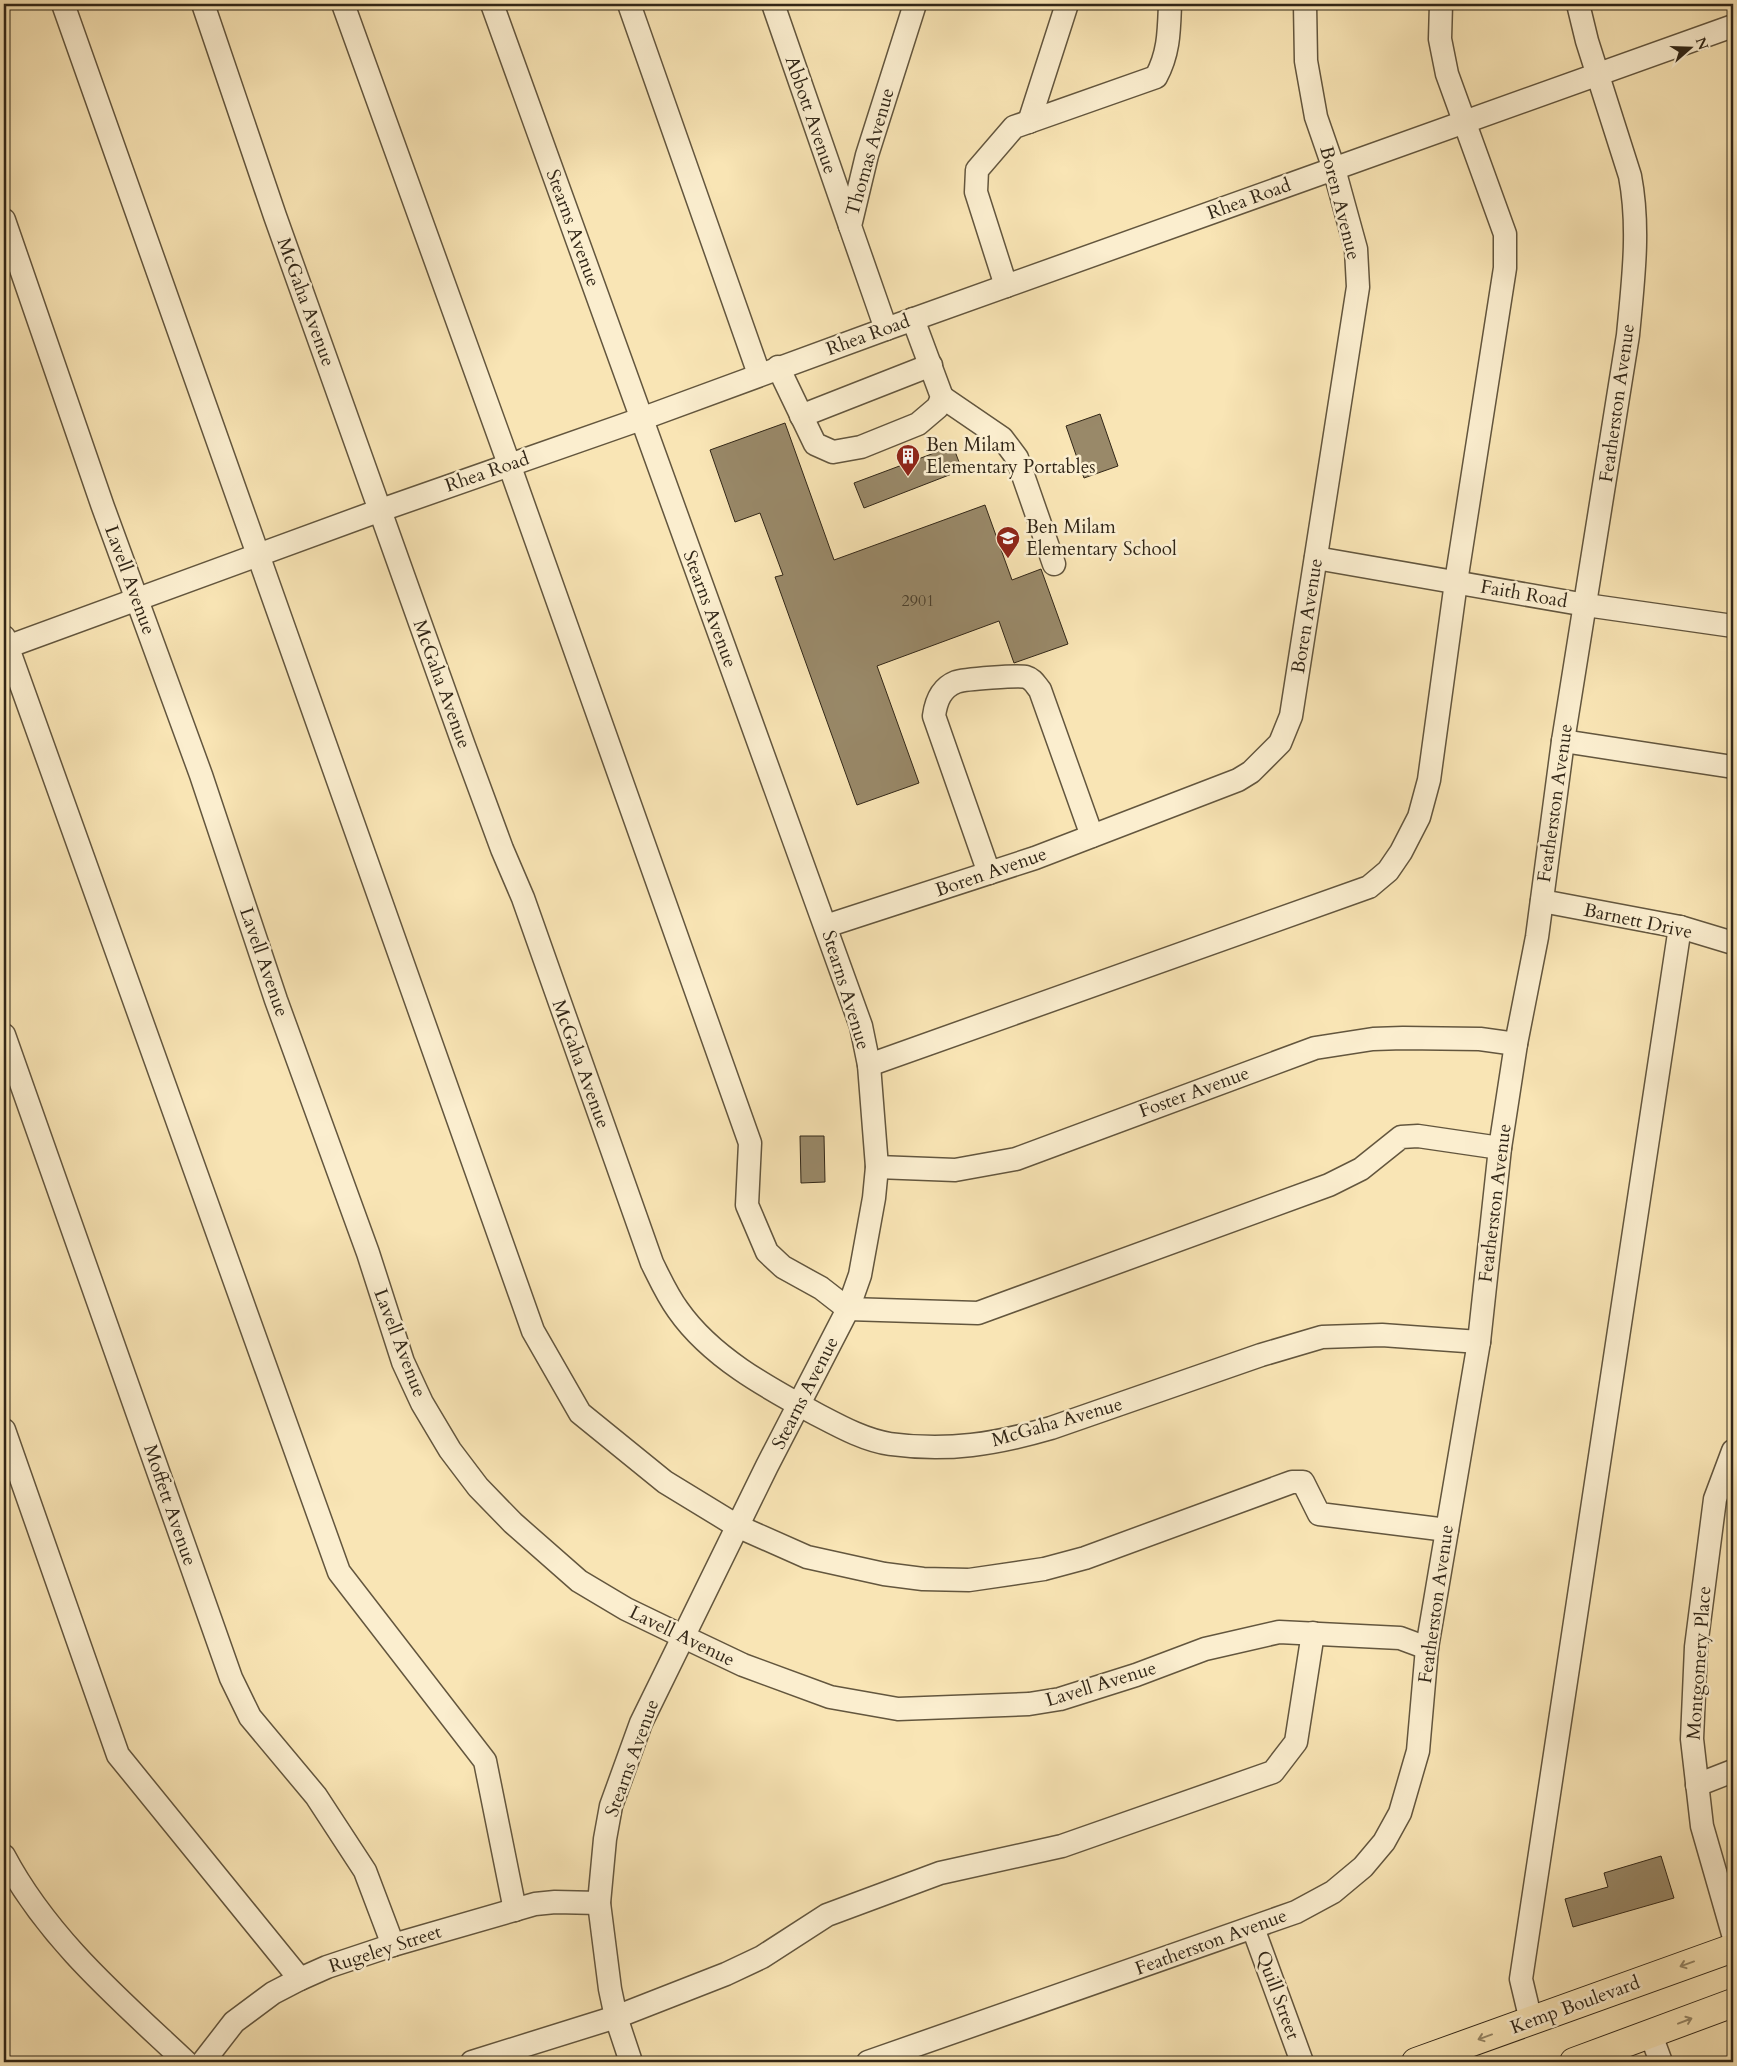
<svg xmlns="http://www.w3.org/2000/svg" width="1737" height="2066" font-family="Cardo,serif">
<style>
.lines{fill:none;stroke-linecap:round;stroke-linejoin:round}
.stream{stroke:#807255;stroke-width:5.5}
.building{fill:#998969;stroke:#312617}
.minor-casing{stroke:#63563e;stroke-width:25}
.major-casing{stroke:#312617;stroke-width:30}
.minor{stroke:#fbeecf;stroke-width:22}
.major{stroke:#f9e5b5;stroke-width:28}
.oneway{stroke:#958666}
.labels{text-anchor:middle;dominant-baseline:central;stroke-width:5;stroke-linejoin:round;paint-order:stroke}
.number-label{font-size:16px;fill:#4b3f2c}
.street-label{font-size:19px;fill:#312617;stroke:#fbeecf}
.poi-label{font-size:19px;fill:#312617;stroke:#fbeecf;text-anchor:start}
</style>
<rect width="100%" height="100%" fill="#f9e5b5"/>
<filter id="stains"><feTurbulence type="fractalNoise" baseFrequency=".004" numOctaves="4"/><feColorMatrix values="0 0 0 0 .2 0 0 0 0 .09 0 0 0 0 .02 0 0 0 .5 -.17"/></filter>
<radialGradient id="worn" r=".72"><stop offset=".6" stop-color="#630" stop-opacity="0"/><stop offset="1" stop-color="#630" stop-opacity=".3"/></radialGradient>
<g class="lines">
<polyline class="stream" points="4,2054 13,2062"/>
</g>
<g class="building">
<polygon points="1100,414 1118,466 1084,478 1066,426"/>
<polygon points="785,423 834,560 985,505 1012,580 1041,569 1068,644 1014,663 999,621 877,666 919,783 857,805 775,577 783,575 760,513 735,522 710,450"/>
<polygon points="953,446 962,470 864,508 854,483"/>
<polygon points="800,1136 824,1136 825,1182 801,1183"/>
<polygon points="1661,1856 1674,1898 1573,1927 1565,1899 1608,1887 1604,1873"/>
</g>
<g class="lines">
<g class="minor-casing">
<g id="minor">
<polyline points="63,4 533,1331 580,1413 665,1482 737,1526 807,1557 884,1574 923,1579 969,1580 1044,1569 1085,1558 1292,1482 1303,1482 1319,1514 1447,1530"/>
<path d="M 203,4 L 275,216 L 464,746 L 502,849 L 523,898 L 652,1263 C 660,1279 667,1295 678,1310 C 711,1357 766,1387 816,1414 C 839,1426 864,1440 890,1444 C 948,1452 996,1444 1051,1428 L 1261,1355 L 1322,1337 L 1382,1335 L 1479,1342"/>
<polyline points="343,4 509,464 750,1143 747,1205 767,1252 783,1267 821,1288 848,1309 978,1313 1329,1185 1361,1169 1401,1137 1418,1136 1500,1148"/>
<polyline points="492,4 861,1026 869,1065 877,1167 874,1198 860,1275 848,1309 767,1466 641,1723 611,1806 605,1839 599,1903 610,1989 616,2017 631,2062"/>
<polyline points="629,4 759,374"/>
<polyline points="773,4 850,226"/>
<polyline points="1029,122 1067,4"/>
<polyline points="4,220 103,507 201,775 276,1000 368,1253 403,1362 422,1403 450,1450 478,1487 513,1523 579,1581 626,1609 684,1637 743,1665 830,1697 898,1709 1029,1704 1060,1699 1136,1675 1205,1649 1279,1632 1400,1638 1427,1648"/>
<path d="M 1006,286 L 976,192 L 977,170 L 1014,127 L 1156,77 C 1169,53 1169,31 1170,4"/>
<polyline points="886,329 850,226 867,155 915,4"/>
<polyline points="778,367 815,444 833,452 861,447 918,424 938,407 942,397 913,319"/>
<polyline points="942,397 1002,438 1017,458 1054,564"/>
<polyline points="801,416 931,365"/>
<polyline points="1316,558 1586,605 1733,626"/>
<polyline points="4,637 339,1572 485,1761 515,1910"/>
<polyline points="4,648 381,510 641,419 886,329 1733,26"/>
<polyline points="1563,741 1733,767"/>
<path d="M 989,873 L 934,716 C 936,701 941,688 956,682 C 964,679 1019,675 1026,677 C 1033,679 1035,684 1040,690 L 1092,836"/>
<polyline points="1542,901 1680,927 1733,943"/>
<polyline points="826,926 1035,858 1238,780 1251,772 1280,743 1291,716 1358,287 1356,249 1334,169 1316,117 1306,61 1305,4"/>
<polyline points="4,1035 231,1678 250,1717 316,1796 365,1871 393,1945"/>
<polyline points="869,1065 1369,887 1388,871 1401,852 1419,817 1429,780 1456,582 1505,268 1505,234 1447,74 1440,39 1441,4"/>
<polyline points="877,1167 955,1170 1016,1159 1315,1048 1373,1039 1403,1038 1480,1039 1516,1044"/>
<polyline points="4,1430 118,1755 300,1979"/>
<polyline points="1733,1451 1715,1499 1696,1647 1692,1739 1702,1826 1733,1934"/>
<polyline points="1697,1785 1733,1771"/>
<path d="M 4,1856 C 48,1939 119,1999 186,2062"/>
<polyline points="1253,1928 1302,2062"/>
<polyline points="1531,2021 1521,1979 1680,927"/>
<polyline points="1651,2035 1661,2062"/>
<polyline points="203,2062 234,2022 273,1993 300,1979 327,1967 393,1945 535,1904 555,1902 599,1903"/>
<polyline points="472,2062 616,2017 726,1974 762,1957 827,1915 940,1873 1062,1846 1273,1772 1296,1742 1313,1633"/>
<path d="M 868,2062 L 1296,1912 L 1333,1892 L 1363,1867 L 1384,1842 L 1400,1813 L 1418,1751 L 1427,1648 L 1479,1342 L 1500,1148 L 1516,1044 L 1537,937 L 1563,741 L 1628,335 C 1633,282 1640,228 1630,176 L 1587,41 L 1578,4"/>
</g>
</g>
<g class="major-casing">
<g id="major">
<polyline points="1416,2062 1733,1948"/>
<polyline points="1574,2062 1733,2003"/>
</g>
</g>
<use href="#minor" class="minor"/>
<use href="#major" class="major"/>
</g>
<defs><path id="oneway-shaft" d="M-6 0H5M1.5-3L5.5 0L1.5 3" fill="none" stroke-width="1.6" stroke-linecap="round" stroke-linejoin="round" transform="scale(1.25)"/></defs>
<g class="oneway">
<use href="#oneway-shaft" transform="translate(1687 1964) rotate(160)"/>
<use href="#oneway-shaft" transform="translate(1685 2021) rotate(-21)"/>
<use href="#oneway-shaft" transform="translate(1485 2037) rotate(160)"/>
</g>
<defs>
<g id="building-pin" transform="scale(1.25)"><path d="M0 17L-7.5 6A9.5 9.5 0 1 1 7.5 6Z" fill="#8f2418" stroke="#fbeecf"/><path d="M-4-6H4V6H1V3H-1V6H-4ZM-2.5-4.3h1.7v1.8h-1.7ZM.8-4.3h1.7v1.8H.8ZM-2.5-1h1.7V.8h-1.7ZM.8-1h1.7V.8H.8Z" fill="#fff"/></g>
<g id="school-pin" transform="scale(1.25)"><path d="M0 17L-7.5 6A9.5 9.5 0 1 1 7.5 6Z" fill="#8f2418" stroke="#fbeecf"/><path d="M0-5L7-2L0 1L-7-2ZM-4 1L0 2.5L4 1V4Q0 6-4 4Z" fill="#fff"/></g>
</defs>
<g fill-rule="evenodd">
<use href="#building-pin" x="908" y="456"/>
<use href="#school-pin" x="1008" y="538"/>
</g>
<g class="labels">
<g class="number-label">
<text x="918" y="601">2901</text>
</g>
<g class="street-label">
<text transform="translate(811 115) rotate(71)">Abbott Avenue</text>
<text transform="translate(870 152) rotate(-74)">Thomas Avenue</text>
<text transform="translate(1249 199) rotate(-20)">Rhea Road</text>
<text transform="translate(1340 203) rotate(76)">Boren Avenue</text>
<text transform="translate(573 228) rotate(70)">Stearns Avenue</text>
<text transform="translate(306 302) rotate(70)">McGaha Avenue</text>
<text transform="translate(868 335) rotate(-20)">Rhea Road</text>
<text transform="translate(1617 403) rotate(-82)">Featherston Avenue</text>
<text transform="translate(487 472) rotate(-19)">Rhea Road</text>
<text transform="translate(130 580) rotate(70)">Lavell Avenue</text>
<text transform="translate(1524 594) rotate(10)">Faith Road</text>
<text transform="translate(710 609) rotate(70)">Stearns Avenue</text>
<text transform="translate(1307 616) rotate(-81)">Boren Avenue</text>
<text transform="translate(442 684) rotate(70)">McGaha Avenue</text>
<text transform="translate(1555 803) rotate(-82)">Featherston Avenue</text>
<text transform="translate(991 872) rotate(-19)">Boren Avenue</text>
<text transform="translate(1638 921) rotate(12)">Barnett Drive</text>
<text transform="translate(264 962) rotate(71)">Lavell Avenue</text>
<text transform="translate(846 990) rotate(73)">Stearns Avenue</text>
<text transform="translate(581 1064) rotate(70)">McGaha Avenue</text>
<text transform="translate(1194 1092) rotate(-20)">Foster Avenue</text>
<text transform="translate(1495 1203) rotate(-83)">Featherston Avenue</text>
<text transform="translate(400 1343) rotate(69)">Lavell Avenue</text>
<text transform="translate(805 1393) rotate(-63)">Stearns Avenue</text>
<text transform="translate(1057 1422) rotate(-16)">McGaha Avenue</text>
<text transform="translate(170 1505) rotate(71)">Moffett Avenue</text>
<text transform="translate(1436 1604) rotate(-82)">Featherston Avenue</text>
<text transform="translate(682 1636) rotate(26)">Lavell Avenue</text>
<text transform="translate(1699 1663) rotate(-86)">Montgomery Place</text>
<text transform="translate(1101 1684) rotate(-17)">Lavell Avenue</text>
<text transform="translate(632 1758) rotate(-70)">Stearns Avenue</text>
<text transform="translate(1211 1942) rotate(-20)">Featherston Avenue</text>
<text transform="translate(385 1949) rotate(-18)">Rugeley Street</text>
<text transform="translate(1278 1995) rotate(70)">Quill Street</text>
<text transform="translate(1575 2005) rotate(-20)">Kemp Boulevard</text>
</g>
<g class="poi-label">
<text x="926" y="445">Ben Milam<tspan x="926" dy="22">Elementary Portables</tspan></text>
<text x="1026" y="527">Ben Milam<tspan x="1026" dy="22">Elementary School</tspan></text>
</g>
</g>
<rect width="1737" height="2066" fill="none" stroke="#f9e5b5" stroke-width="20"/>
<rect x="5" y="5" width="1727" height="2056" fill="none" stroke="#312617" stroke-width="2.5"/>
<rect x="10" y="10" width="1717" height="2046" fill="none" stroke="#312617"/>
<g transform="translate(1690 48) rotate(70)" stroke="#fbeecf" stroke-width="4" paint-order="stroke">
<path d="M0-4L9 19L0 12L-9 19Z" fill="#312617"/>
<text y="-8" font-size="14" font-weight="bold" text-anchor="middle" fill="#312617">N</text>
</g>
<rect width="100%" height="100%" filter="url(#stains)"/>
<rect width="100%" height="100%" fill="url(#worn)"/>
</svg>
